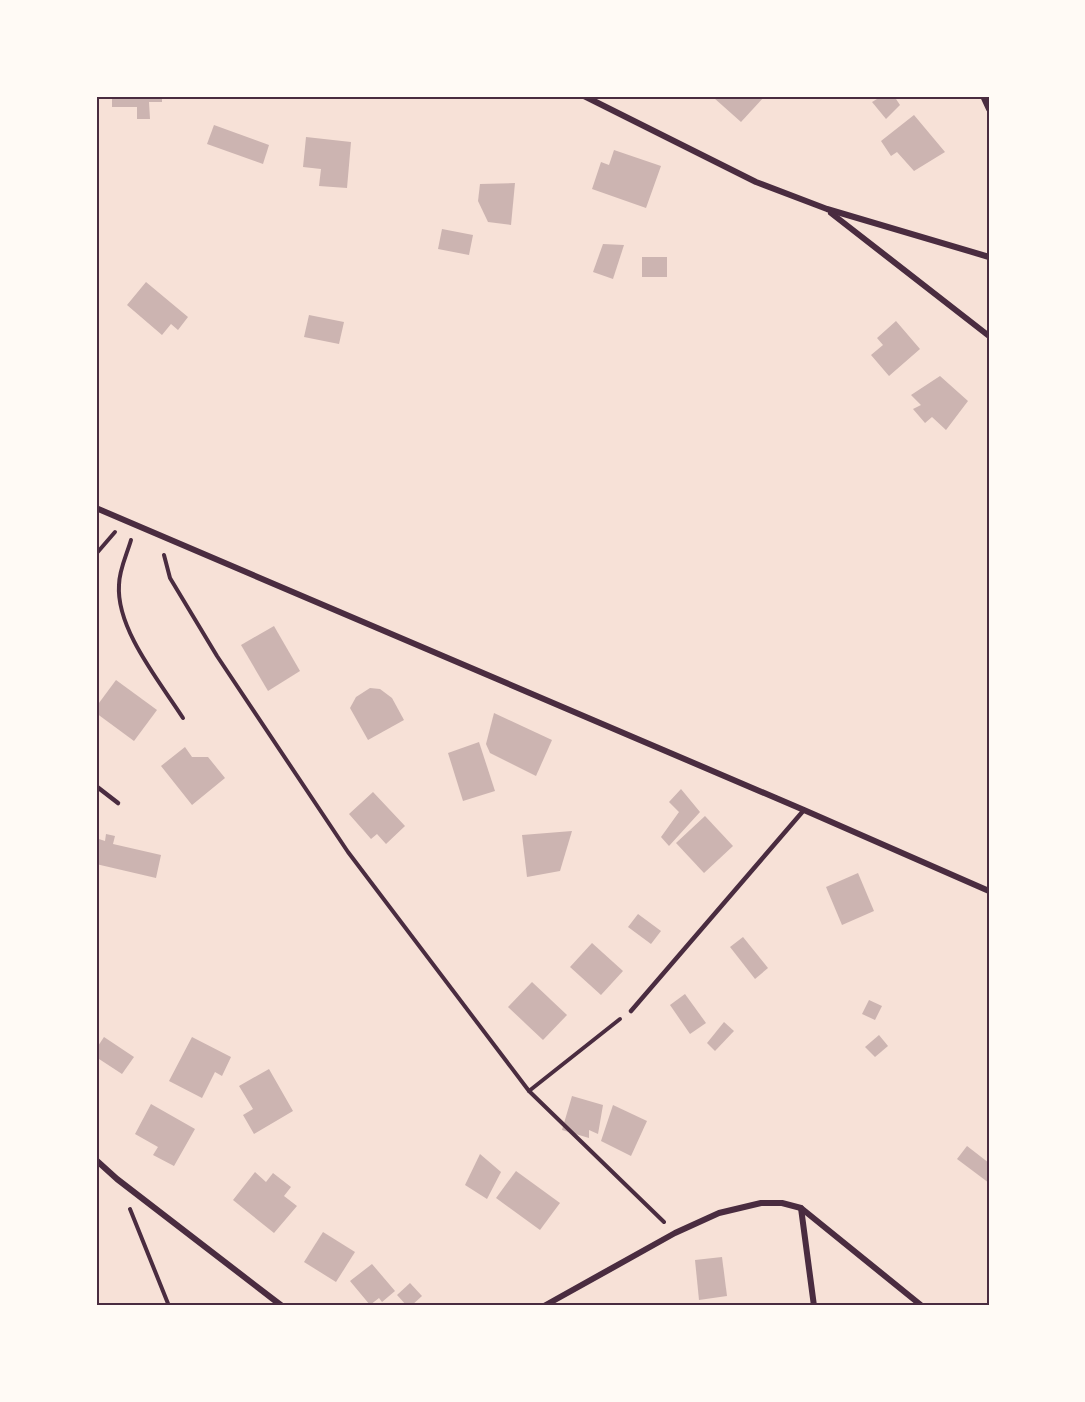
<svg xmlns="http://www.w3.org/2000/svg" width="1085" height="1402" font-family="Cabin,sans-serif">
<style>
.building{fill:#ccb4b1}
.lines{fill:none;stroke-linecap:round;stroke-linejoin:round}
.path{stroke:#4a2c40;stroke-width:4}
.service{stroke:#4a2c40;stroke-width:4.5}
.minor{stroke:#4a2c40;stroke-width:6}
.neatline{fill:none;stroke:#4a2c40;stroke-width:2}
</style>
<rect width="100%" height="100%" fill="#f7e1d7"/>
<g class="building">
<polygon points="112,96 162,96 162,102 149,102 150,119 137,119 137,107 112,107"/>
<polygon points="716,96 765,96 741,122 714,98"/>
<polygon points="882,96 894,96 900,105 886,119 872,102"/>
<polygon points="914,115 945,152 914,171 897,152 891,156 881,141"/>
<polygon points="214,125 269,145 263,164 207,144"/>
<polygon points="306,137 351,142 347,188 319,186 321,169 303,167"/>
<polygon points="614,150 661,166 646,208 592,189 601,162 609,165"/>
<polygon points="515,183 511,225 488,222 478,201 480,184"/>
<polygon points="442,229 473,235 469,255 438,249"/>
<polygon points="603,244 624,245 613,279 593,272"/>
<rect x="642" y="257" width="25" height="20"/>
<polygon points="146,282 188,317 178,330 171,324 162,335 127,305"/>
<polygon points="309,315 344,322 339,344 304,337"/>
<polygon points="896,321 920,349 889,376 871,355 883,345 877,338"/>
<polygon points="940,376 968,401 946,430 932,417 925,423 913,409 921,405 911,395"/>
<polygon points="274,626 300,671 268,691 241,645"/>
<polygon points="116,680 157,710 134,741 96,713 96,707"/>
<polygon points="370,688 380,689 392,698 404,720 368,740 350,708 356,697"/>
<polygon points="494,713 552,740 536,776 490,753 486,744"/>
<polygon points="479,742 495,791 463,801 448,753"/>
<polygon points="185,747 192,757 208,757 225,778 192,805 161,766"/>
<polygon points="681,789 700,812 669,846 661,837 679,812 669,802"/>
<polygon points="373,792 405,826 386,844 377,834 371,839 349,814"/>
<polygon points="705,816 733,846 704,873 676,843"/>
<polygon points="572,831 560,871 527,877 522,835"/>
<polygon points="106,834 115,836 113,844 161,855 156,878 96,864 96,838 105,841"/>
<polygon points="858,873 874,911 842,925 826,887"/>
<polygon points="638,914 661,931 651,944 628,927"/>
<polygon points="743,937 768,968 755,979 730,947"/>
<polygon points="592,943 623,971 601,995 570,967"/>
<polygon points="532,982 567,1015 543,1040 508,1007"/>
<polygon points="685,994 706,1023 690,1034 670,1005"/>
<polygon points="869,1000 882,1006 875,1020 862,1014"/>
<polygon points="724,1022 734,1031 715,1051 707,1043"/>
<polygon points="879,1035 888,1046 875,1057 865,1047"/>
<polygon points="104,1037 134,1057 122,1074 96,1057 96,1049"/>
<polygon points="192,1037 231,1057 222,1076 215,1072 202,1098 169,1081"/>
<polygon points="269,1069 293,1111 254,1134 243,1115 253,1109 239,1086"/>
<polygon points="572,1096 603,1105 598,1134 589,1130 589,1138 562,1130"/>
<polygon points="151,1104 195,1129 174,1166 153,1155 158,1147 135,1134"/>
<polygon points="613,1105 647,1121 631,1156 601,1141"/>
<polygon points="967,1146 989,1163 989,1183 957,1159"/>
<polygon points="480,1154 501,1172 487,1199 465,1185"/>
<polygon points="516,1171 560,1203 540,1230 496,1198"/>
<polygon points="255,1172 266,1182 273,1173 291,1187 284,1196 297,1206 274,1233 233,1200"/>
<polygon points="323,1232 355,1252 336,1282 304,1262"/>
<polygon points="722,1257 727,1296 699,1300 695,1260"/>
<polygon points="372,1264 395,1291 382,1302 379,1298 370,1305 350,1281"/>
<polygon points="410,1283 422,1296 411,1306 407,1306 397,1295"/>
</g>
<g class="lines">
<g class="path">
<path d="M 131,540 C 127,554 119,570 119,585 C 116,629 160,682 183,718"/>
<polyline points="96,554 115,532"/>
<polyline points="164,555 170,578 217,656 348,852 529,1091 664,1222"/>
<polyline points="529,1091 620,1019"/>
<polyline points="130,1209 169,1306"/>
</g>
<g class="service">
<polyline points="96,786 118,803"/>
<polyline points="631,1011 804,810"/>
</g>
<g class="minor">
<polyline points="584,96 756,182 827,209 989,257"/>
<polyline points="983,96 989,109"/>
<polyline points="831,213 989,336"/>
<polyline points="96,508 804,810 989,891"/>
<polyline points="96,1160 117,1179 282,1306"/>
<polyline points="801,1208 814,1306"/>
<polyline points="544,1306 675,1233 719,1213 761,1203 782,1203 801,1208 922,1306"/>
</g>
</g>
<rect width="1085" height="1402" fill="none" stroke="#fffaf5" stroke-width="195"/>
<rect x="98" y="98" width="890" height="1206" class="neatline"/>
</svg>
